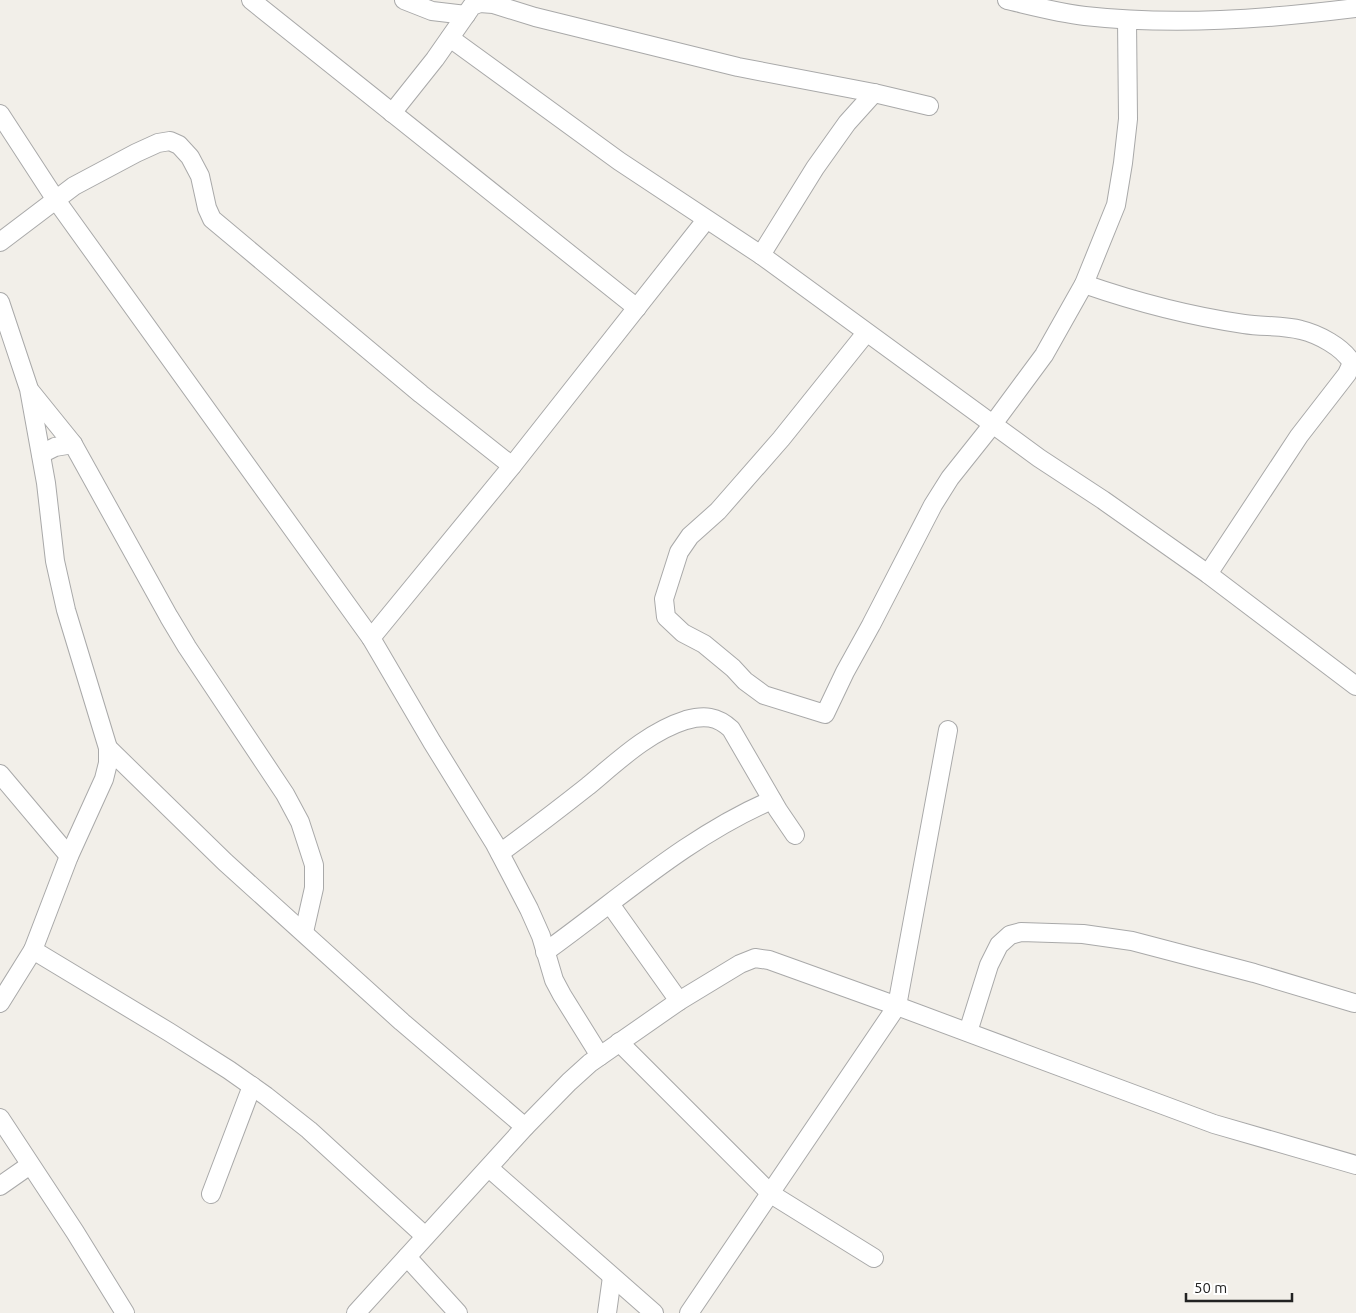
<svg xmlns="http://www.w3.org/2000/svg" width="1356" height="1313" font-family="Ubuntu,sans-serif">
<style>
.lines{fill:none;stroke-linecap:round;stroke-linejoin:round}
.minor-casing{stroke:#a9a9a9;stroke-width:20}
.minor{stroke:#fff;stroke-width:18}
</style>
<rect width="100%" height="100%" fill="#f2efe9"/>
<g class="lines">
<g class="minor-casing">
<g id="minor">
<polyline points="251,0 637,308"/>
<polyline points="404,0 432,11 466,15"/>
<path d="M 1007,0 C 1033,6 1059,13 1085,16 C 1175,26 1267,19 1356,8"/>
<polyline points="450,38 619,161 761,255 1039,458 1103,500 1208,574 1356,686"/>
<polyline points="392,113 435,59 472,6 480,3 493,4 535,17 738,67 874,93 929,106"/>
<polyline points="0,114 56,200 371,638 432,742 495,844 529,909 541,936 554,980 562,995 600,1056"/>
<polyline points="0,242 74,186 136,153 158,143 170,141 179,145 190,157 200,176 207,208 212,219 421,394 512,466"/>
<polyline points="761,255 815,168 847,123 874,93"/>
<path d="M 1084,284 C 1136,302 1189,316 1244,324 C 1262,327 1283,325 1301,330 C 1318,334 1343,347 1352,363 L 1347,374 L 1299,436 L 1208,574"/>
<polyline points="0,302 29,389 46,483 55,561 66,610 108,748 108,763 104,779 69,856 33,950 0,1003"/>
<polyline points="866,333 781,439 718,511 690,536 679,552 664,599 666,617 683,633 704,644 733,668 745,681 764,695 825,714 845,672 871,625 933,505 950,478 993,424 1044,355 1084,284 1116,205 1123,163 1128,119 1127,20"/>
<polyline points="31,392 73,444 169,617 187,647 285,794 300,822 314,865 314,888 304,932"/>
<polyline points="41,454 55,447 73,444"/>
<polyline points="371,638 512,466 706,220"/>
<polyline points="108,748 225,862 402,1022 525,1127"/>
<polyline points="0,774 69,856"/>
<path d="M 500,853 C 530,831 559,809 588,786 C 618,761 648,732 686,720 C 704,715 717,716 731,729 L 778,810 L 795,835"/>
<polyline points="610,904 679,1001"/>
<polyline points="33,950 169,1032 229,1070 266,1096 309,1130 425,1236"/>
<path d="M 545,952 C 619,899 688,836 772,800"/>
<polyline points="968,1032 989,965 999,945 1010,935 1021,932 1083,934 1132,941 1254,973 1354,1003"/>
<polyline points="619,1042 771,1194 874,1258"/>
<polyline points="0,1118 75,1232 125,1313"/>
<polyline points="489,1168 654,1313"/>
<polyline points="0,1186 30,1165"/>
<polyline points="211,1194 252,1086"/>
<polyline points="407,1257 458,1313"/>
<polyline points="356,1313 525,1127 569,1082 590,1063 679,1001 740,964 755,958 769,960 897,1006 1214,1124 1356,1165"/>
<polyline points="607,1313 612,1277"/>
<polyline points="689,1313 897,1006 948,730"/>
</g>
</g>
<use href="#minor" class="minor"/>
</g>
<path d="M1186 1293v8h106v-8" fill="none" stroke="#222222" stroke-width="2.5"/>
<text x="1194" y="1293" font-size="15" fill="#222222" stroke="#ffffff" stroke-width="4" paint-order="stroke">50 m</text>
</svg>
